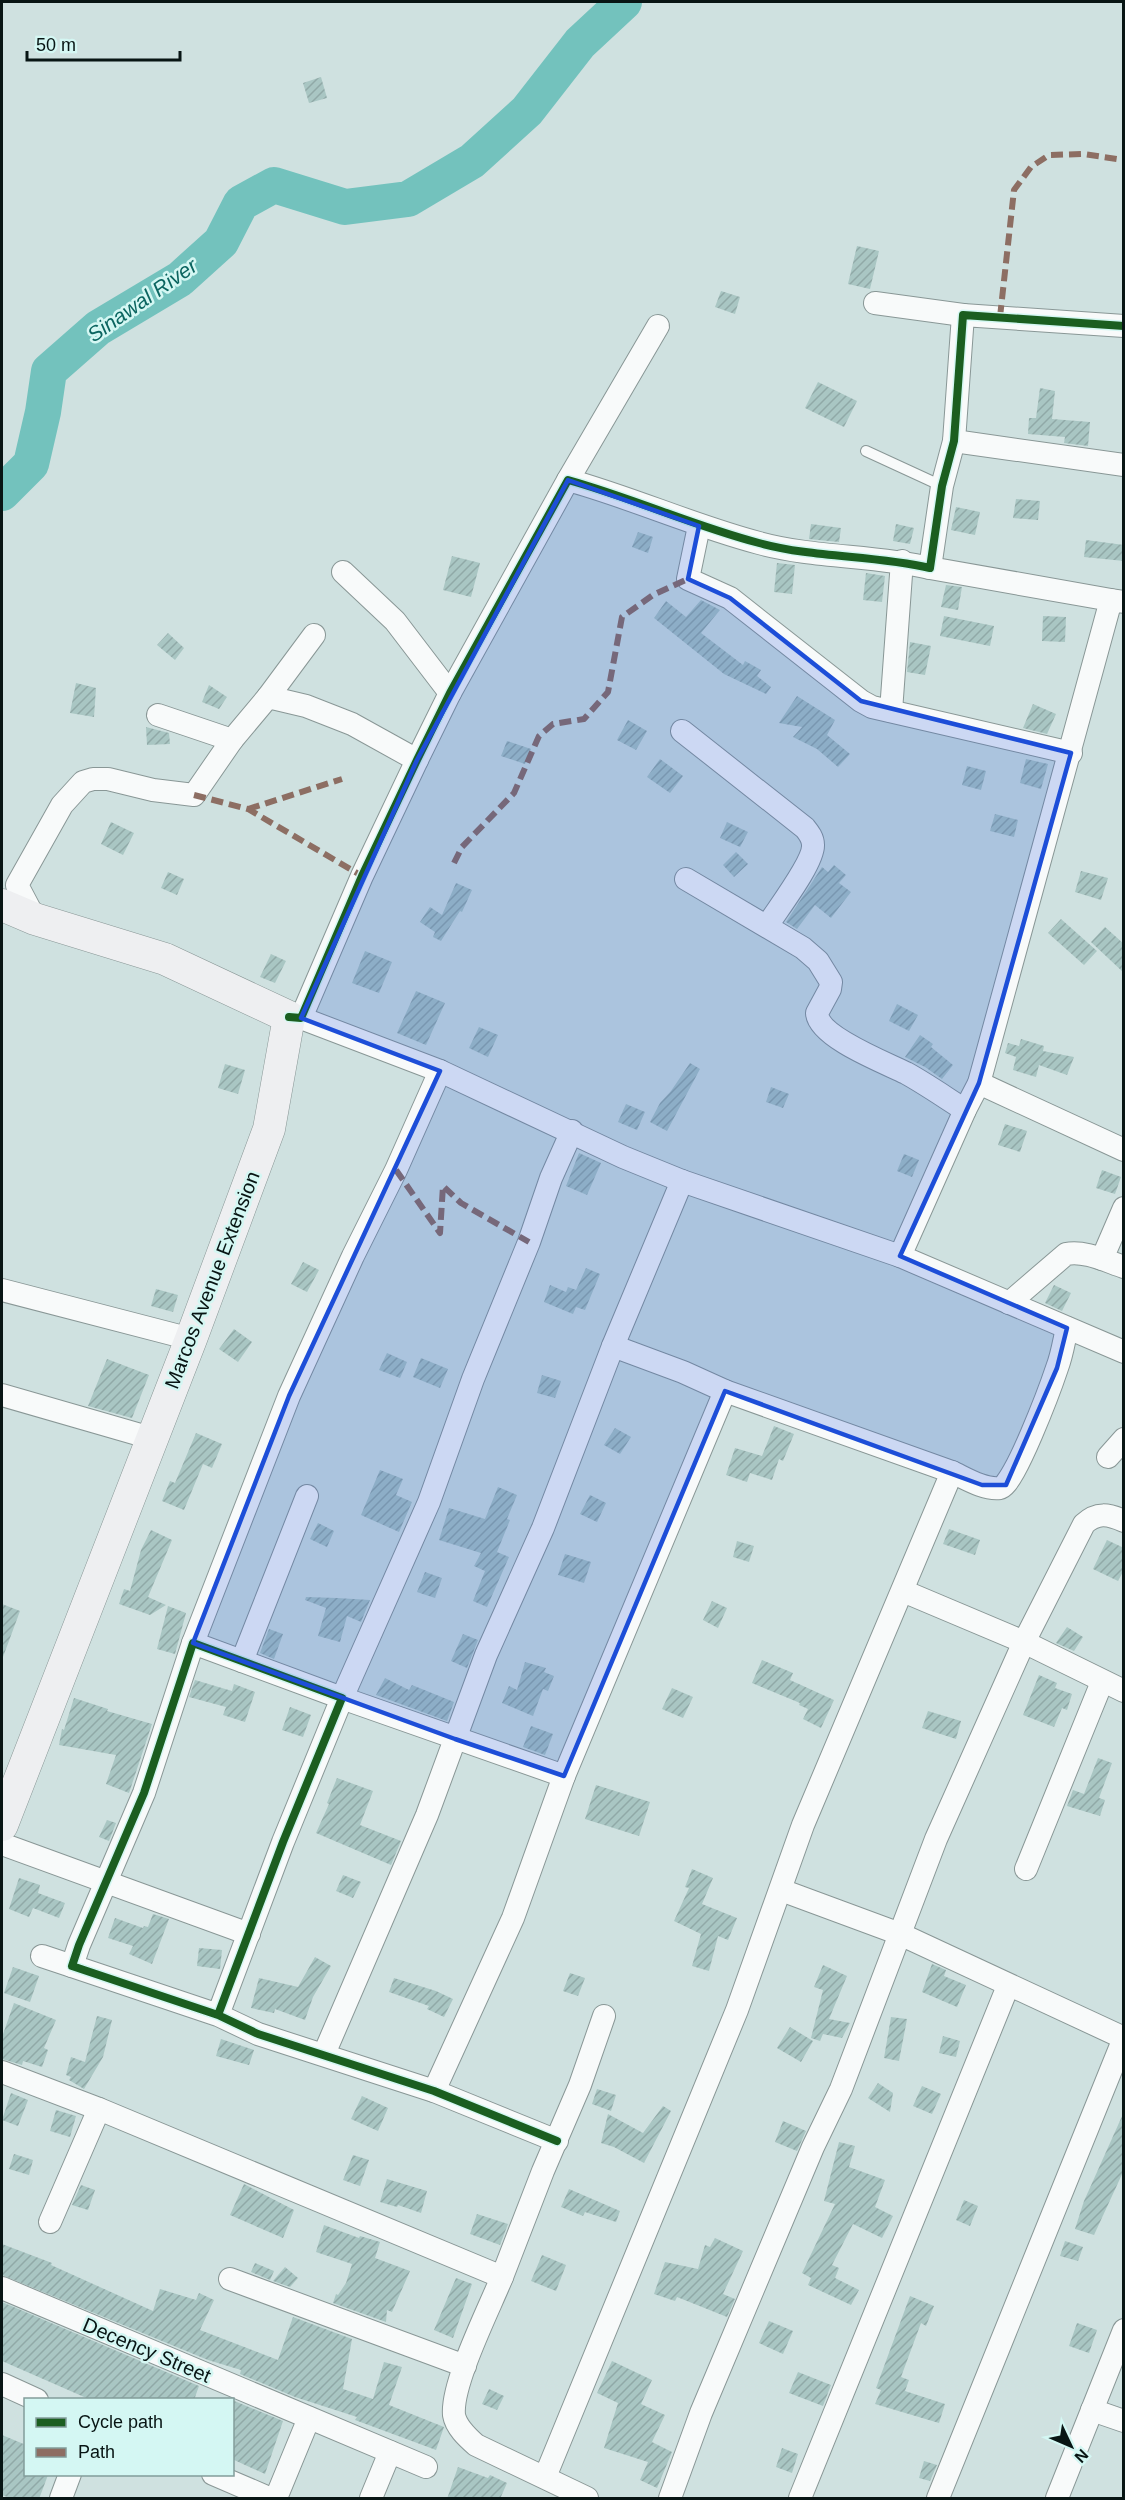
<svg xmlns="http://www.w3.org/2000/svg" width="1125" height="2500" font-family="Arial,sans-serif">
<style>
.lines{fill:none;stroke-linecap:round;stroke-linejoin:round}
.river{stroke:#73c2bd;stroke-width:36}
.building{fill:url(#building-hatch)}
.lane-casing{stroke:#899796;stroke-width:12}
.street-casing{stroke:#899796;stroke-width:24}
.secondary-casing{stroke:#899796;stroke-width:33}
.lane{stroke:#f8fafa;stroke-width:10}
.street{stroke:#f8fafa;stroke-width:22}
.secondary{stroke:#eeeff1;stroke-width:32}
.quiet{stroke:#8d6e63;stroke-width:6;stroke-dasharray:12 6;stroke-linecap:butt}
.cycleway-casing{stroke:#d4f7f3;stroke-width:11}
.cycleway{stroke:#1b5e20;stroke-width:8}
.marked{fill:#1d4ed8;fill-opacity:0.2;stroke:#1d4ed8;stroke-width:4.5;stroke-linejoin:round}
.labels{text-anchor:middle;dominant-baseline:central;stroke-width:5;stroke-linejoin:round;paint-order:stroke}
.street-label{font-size:20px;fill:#081514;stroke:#d4f7f3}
.water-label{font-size:21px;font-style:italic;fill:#0b6560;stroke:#d4f7f3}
</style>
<defs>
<pattern id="building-hatch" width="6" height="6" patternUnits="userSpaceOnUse" patternTransform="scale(1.5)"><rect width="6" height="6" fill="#a9c6c3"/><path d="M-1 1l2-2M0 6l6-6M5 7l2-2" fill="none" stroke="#90a9a7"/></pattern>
</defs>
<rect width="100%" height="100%" fill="#cfe1e0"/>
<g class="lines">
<polyline class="river" points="2,493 31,464 43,412 49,371 98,328 180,279 221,242 241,203 274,185 345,207 408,199 472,161 527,111 580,43 624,2"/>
</g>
<g class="building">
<polygon points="321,77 327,98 309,103 303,83"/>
<polygon points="857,246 879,251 870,289 848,284"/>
<polygon points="721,291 740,297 735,314 715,307"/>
<polygon points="818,382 857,401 844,427 805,408"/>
<polygon points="1040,388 1055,391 1052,419 1090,422 1088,446 1064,443 1065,437 1028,434 1029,418 1036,418"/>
<polygon points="1016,499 1040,501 1038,520 1013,518"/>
<polygon points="956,507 980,512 975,535 951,530"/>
<polygon points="811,524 841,528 839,542 809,539"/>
<polygon points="896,524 914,528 910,544 893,541"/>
<polygon points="638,532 653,537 648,553 632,547"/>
<polygon points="1086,540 1124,545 1124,561 1084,557"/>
<polygon points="452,556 480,563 471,597 443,590"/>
<polygon points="777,563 795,565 792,594 774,592"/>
<polygon points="866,573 885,576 882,602 863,600"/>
<polygon points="946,585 962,587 958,610 941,607"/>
<polygon points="701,600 720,610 701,633 743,665 745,661 761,670 757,676 771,687 766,694 724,674 654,618 666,601 686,617"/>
<polygon points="944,616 994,626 990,646 940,636"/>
<polygon points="1043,616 1066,617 1065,642 1042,641"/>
<polygon points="168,633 184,648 175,660 157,645"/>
<polygon points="910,642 931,646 925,675 907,672"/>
<polygon points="76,683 96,688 94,717 70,713"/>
<polygon points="209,685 227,697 219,709 202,702"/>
<polygon points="797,696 835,720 827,735 850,754 838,767 817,749 793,737 802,727 779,723"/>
<polygon points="1033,704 1056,714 1047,734 1023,728"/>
<polygon points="628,720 647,731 636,750 617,740"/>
<polygon points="146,727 169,733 170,744 147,745"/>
<polygon points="507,741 531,749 525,764 501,756"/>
<polygon points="660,759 683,776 670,793 647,777"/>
<polygon points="1026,759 1048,764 1041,789 1020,783"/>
<polygon points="967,766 986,771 981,790 962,785"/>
<polygon points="995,814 1018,820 1014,837 990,831"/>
<polygon points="111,822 134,833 123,855 101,844"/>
<polygon points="727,822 748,832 740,847 720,838"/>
<polygon points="736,852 748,864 734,877 723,865"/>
<polygon points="834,865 846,875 839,883 851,892 831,918 815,905 797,929 786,922 822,867 828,872"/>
<polygon points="1081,871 1108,878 1101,900 1075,892"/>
<polygon points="168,872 184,879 177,895 161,888"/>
<polygon points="456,883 472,890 462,912 460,911 441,941 433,937 435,932 420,922 430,907 442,915"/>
<polygon points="1061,919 1097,951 1084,965 1048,933"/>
<polygon points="1105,927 1124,944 1124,973 1091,942"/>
<polygon points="365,951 392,962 379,993 352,983"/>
<polygon points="271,954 286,961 275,983 260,977"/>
<polygon points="416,991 445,1003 426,1045 397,1033"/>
<polygon points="897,1004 918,1015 909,1031 889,1021"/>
<polygon points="479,1027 498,1035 488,1057 469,1048"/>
<polygon points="920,1035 933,1044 931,1047 953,1065 942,1079 925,1067 905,1057"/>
<polygon points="1021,1039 1044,1046 1043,1051 1074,1057 1067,1075 1039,1065 1036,1077 1013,1070 1016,1057 1005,1053 1008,1043 1019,1046"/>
<polygon points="690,1063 700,1069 667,1131 650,1122 660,1103 671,1091"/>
<polygon points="225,1064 245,1070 238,1094 218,1088"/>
<polygon points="771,1087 789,1094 783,1108 766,1102"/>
<polygon points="626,1104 645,1112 637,1130 618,1122"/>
<polygon points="1005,1124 1027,1131 1020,1152 998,1145"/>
<polygon points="579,1153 601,1163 587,1195 566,1186"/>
<polygon points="904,1154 919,1160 912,1177 897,1171"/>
<polygon points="1102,1170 1121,1177 1115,1194 1096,1188"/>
<polygon points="303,1262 319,1270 307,1292 291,1284"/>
<polygon points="586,1268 600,1274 585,1310 576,1307 573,1314 544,1302 550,1285 566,1292 568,1287 576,1290"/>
<polygon points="1054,1285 1071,1293 1062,1311 1045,1303"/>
<polygon points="156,1289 178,1295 173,1312 151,1306"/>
<polygon points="234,1329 252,1342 238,1362 219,1349"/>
<polygon points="387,1353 407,1362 400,1378 379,1370"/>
<polygon points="421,1358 448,1369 440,1388 413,1377"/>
<polygon points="107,1359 149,1375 132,1418 88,1406"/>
<polygon points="542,1375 561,1381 555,1398 537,1393"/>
<polygon points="774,1426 794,1434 783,1461 779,1459 772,1480 750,1473 747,1482 726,1475 735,1448 762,1456"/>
<polygon points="615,1428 631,1437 620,1454 604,1445"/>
<polygon points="196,1433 222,1444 212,1468 203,1464 184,1510 162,1501 170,1481 175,1483"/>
<polygon points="380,1470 403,1479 396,1495 412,1502 399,1532 361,1515"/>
<polygon points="498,1487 517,1495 507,1519 510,1520 497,1552 509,1557 487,1607 473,1601 485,1571 474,1566 481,1553 439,1540 449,1508 485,1519"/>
<polygon points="590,1495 606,1503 597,1522 580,1514"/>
<polygon points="318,1523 334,1531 327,1547 310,1539"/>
<polygon points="949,1529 980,1540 975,1555 943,1544"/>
<polygon points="151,1530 172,1540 148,1597 166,1605 150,1615 119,1604 124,1589 130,1591 141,1550"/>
<polygon points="1107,1540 1124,1548 1124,1570 1118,1581 1093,1569"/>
<polygon points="737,1541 754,1546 749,1562 733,1557"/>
<polygon points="565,1554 591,1562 584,1583 558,1575"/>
<polygon points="425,1572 442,1578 435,1598 417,1592"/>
<polygon points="306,1597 337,1598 370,1600 361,1622 347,1616 340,1642 318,1636 326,1608 305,1600"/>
<polygon points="712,1601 727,1608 718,1628 703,1620"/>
<polygon points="2,1604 20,1611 3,1657 2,1657"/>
<polygon points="168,1606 186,1613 175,1654 157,1649"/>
<polygon points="1067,1627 1083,1637 1074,1651 1056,1643"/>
<polygon points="269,1629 283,1634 274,1659 260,1653"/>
<polygon points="463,1634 478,1640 467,1668 451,1661"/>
<polygon points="762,1660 793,1673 790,1680 834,1700 821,1728 803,1719 808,1709 799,1705 800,1703 752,1683"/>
<polygon points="525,1662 546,1668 544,1672 554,1676 548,1691 543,1689 533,1716 502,1703 509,1686 517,1690"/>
<polygon points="1039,1675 1057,1683 1055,1688 1072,1694 1067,1710 1062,1708 1054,1727 1023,1715"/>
<polygon points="385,1678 409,1690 412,1685 454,1702 447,1721 376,1695"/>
<polygon points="195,1680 232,1691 234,1684 255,1692 245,1722 223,1715 226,1707 189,1697"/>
<polygon points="672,1688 693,1697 683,1718 662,1709"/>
<polygon points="74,1698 108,1709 107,1711 152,1724 129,1793 106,1784 116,1755 59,1745 62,1729 64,1730"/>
<polygon points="290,1707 311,1715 303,1737 282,1730"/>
<polygon points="928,1711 961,1721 956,1739 922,1728"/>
<polygon points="531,1726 553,1734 545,1755 523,1747"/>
<polygon points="1098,1758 1112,1763 1099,1798 1105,1800 1100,1816 1067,1806 1073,1790 1084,1794"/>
<polygon points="337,1778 373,1791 360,1825 401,1841 391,1865 316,1833 329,1804 327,1803"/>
<polygon points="596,1785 650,1802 639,1836 585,1819"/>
<polygon points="107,1820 116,1823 109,1841 99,1837"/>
<polygon points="692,1869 713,1878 702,1904 737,1918 728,1940 718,1936 709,1971 692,1966 701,1934 674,1921 689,1888 685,1887"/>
<polygon points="343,1875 361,1882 353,1898 336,1891"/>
<polygon points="19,1878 40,1885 38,1893 65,1903 59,1918 33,1908 29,1917 9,1909"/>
<polygon points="153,1914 169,1919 152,1964 129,1954 133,1946 108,1938 115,1918 143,1928 144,1926 148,1927"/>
<polygon points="199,1948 222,1950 220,1969 197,1966"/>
<polygon points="315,1957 331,1966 313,1997 305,2020 275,2009 274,2013 251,2008 259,1978 298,1987"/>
<polygon points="932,1964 946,1970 944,1976 966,1985 957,2007 922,1992"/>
<polygon points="823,1965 847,1976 829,2019 850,2023 842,2038 823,2034 820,2041 811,2038 823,1990 814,1987"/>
<polygon points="13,1967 39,1976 30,2002 4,1993"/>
<polygon points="570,1973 585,1978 578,1996 563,1991"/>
<polygon points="394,1978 436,1991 453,1999 444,2017 427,2009 429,2006 389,1992"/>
<polygon points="14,2003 56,2020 44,2048 48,2050 42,2067 23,2061 22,2065 2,2059 2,2037"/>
<polygon points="97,2016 112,2020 103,2057 84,2089 69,2080 71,2077 66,2075 71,2057 85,2062"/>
<polygon points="891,2017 907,2019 899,2061 884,2058"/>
<polygon points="790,2027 813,2041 801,2062 777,2048"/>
<polygon points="943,2036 960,2041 956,2057 939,2053"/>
<polygon points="221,2039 254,2050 249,2065 216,2056"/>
<polygon points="878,2083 893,2093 890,2112 868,2098"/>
<polygon points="922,2086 941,2094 932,2114 913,2106"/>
<polygon points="597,2089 616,2095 611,2111 592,2104"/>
<polygon points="11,2093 28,2100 18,2126 2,2120"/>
<polygon points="362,2096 388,2108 378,2131 351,2119"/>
<polygon points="663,2106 671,2111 644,2163 614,2147 601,2143 608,2114 643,2133"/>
<polygon points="56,2110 76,2116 70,2137 50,2131"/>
<polygon points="1123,2114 1124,2170 1094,2235 1075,2229 1084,2201"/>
<polygon points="783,2121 806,2131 797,2151 775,2142"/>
<polygon points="839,2142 855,2146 849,2167 885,2180 875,2207 893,2216 882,2238 853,2224 832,2265 839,2268 835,2278 859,2290 851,2305 808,2285 811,2278 802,2273 835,2204 824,2201"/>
<polygon points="14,2154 33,2160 29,2175 9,2169"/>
<polygon points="353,2155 369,2160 360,2186 343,2180"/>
<polygon points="387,2179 427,2191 421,2213 398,2205 397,2207 380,2202"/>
<polygon points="244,2184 294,2210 283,2238 230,2215"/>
<polygon points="81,2185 95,2190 88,2210 72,2205"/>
<polygon points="569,2189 620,2211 616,2222 585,2212 583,2216 561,2207"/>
<polygon points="964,2200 978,2206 970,2226 956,2220"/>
<polygon points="477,2214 508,2224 500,2245 470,2234"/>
<polygon points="324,2225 359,2238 360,2236 380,2242 375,2258 410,2271 392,2312 387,2310 386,2322 333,2303 336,2294 338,2295 346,2283 352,2264 316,2252"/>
<polygon points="715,2238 743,2251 723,2294 735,2299 727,2317 677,2297 675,2301 654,2294 665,2262 698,2269 705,2245 710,2247"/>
<polygon points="1065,2241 1083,2247 1078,2261 1060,2256"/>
<polygon points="2,2244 52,2263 51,2265 153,2311 160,2289 196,2300 199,2293 214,2300 200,2330 278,2360 293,2317 352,2339 343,2389 373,2399 384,2362 402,2367 389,2405 444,2427 436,2450 355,2420 357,2417 295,2397 240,2374 241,2370 208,2360 2,2275"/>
<polygon points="542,2255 566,2265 556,2291 531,2281"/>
<polygon points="255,2263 274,2271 270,2280 251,2272"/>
<polygon points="285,2267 298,2278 290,2287 273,2281"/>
<polygon points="456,2278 472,2284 453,2338 434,2330"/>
<polygon points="910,2296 934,2306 926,2326 921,2323 901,2377 909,2380 905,2391 945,2404 939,2423 875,2404 881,2390 876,2388"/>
<polygon points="2,2302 199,2386 194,2400 91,2400 2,2361"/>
<polygon points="769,2321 793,2331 783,2354 759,2343"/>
<polygon points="1077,2323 1097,2330 1089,2353 1069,2346"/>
<polygon points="612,2361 652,2380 641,2404 665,2415 652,2442 672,2452 657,2488 640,2480 648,2462 604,2448 618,2403 597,2393"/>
<polygon points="798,2372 831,2385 823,2406 789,2393"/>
<polygon points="489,2389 504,2396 497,2410 482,2404"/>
<polygon points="232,2400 283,2421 265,2474 232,2459"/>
<polygon points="2,2435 26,2445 26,2475 48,2475 39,2499 12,2499 2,2495"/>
<polygon points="782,2448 798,2454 792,2473 776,2467"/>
<polygon points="924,2461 937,2465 930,2481 919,2478"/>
<polygon points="458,2467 488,2478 490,2475 507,2483 500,2499 447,2499"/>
</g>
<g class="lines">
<g class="lane-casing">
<polyline id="lane" points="866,451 942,486"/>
</g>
<g class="street-casing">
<g id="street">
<polyline points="875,303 963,315"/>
<polyline points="954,441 1124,465"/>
<polyline points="568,480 658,326"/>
<polyline points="699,526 688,579 730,598 861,701 872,707 1071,753"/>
<polyline points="930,568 1111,600"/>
<polyline points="343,572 395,621 450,693"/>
<polyline points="1124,602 1111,600 979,1083 965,1110 900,1256 1124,1352"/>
<polyline points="268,697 314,635"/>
<polyline points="891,711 902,561"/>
<polyline points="158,715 232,740"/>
<path d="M 682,731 L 805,828 C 809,833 813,838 813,845 C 814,862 777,910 767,926"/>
<path d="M 686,879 L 803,948 L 818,961 L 831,982 L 830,989 L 817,1013 C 818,1037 886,1063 906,1073 C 926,1084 946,1098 965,1110"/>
<polyline points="35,919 17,885 62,805 83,782 93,779 108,779 153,790 194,795 232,740 268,697 306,706 352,724 417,760"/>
<path d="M 289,1017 L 301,1018 L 362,876 L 417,760 L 450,693 L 568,480 C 633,498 694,526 759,543 C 814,558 874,555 930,568 L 942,486 L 954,441 L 963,315 L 1124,326"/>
<polyline points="301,1018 440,1071 623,1157 682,1181 900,1256"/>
<polyline points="979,1083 1124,1150"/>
<polyline points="1102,1259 1124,1208"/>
<polyline points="2,1290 191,1339"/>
<path d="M 1009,1303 L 1066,1254 C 1084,1250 1106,1261 1124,1267"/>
<path d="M 725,1391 L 952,1472 C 965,1478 984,1490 1000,1488 C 1014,1486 1051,1386 1057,1368 C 1062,1355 1064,1341 1067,1328"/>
<polyline points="2,1395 151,1438"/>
<polyline points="1108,1457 1124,1439"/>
<polyline points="903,1591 1024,1642 1124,1691"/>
<polyline points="193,1643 289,1396 353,1256 396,1170 440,1071"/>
<polyline points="242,1661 307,1496"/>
<polyline points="564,1776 342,1698 429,1502 473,1379 529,1242 551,1178 572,1131"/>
<polyline points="2,1844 249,1934"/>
<polyline points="1026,1869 1102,1682"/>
<polyline points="781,1890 900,1934 1124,2038"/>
<polyline points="42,1956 72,1966"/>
<polyline points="218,2015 72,1966 79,1945 144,1793 193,1643 342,1698 283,1842 218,2015 258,2034 434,2091 557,2141"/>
<polyline points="324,2054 427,1815 486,1655 543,1528 613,1346"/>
<path d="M 2,2072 L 99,2109 L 502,2277 C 489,2309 451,2384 454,2415 C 456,2427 467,2437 476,2445 L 587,2498"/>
<polyline points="434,2091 513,1918 564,1776 725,1391 683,1372 613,1346 682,1181"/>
<polyline points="50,2222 99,2109"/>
<polyline points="502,2277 543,2171 580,2085 604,2016"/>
<polyline points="230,2279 465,2366"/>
<polyline points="2,2288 426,2467"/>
<polyline points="2,2384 37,2400"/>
<polyline points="1092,2410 1124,2421"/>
<polyline points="213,2474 269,2498"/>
<polyline points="545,2477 737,2010 803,1825 952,1472"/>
<polyline points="61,2498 70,2474"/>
<polyline points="276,2498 309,2418"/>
<polyline points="371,2498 390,2452"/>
<path d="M 670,2498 L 701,2413 L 813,2147 L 841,2089 L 936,1839 L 1024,1642 L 1084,1524 C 1097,1512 1108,1514 1124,1521"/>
<polyline points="800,2498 1008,1986"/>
<polyline points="938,2498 1124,2038"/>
<polyline points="1057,2498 1124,2330"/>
</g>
</g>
<g class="secondary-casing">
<polyline id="secondary" points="2,905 35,919 165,959 289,1017 269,1129 191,1339 2,1825"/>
</g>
<use href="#lane" class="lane"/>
<use href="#street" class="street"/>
<use href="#secondary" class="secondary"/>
<g class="quiet">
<polyline points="1000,317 1014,190 1031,167 1049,155 1083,154 1124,160"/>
<polyline points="194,795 248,809 362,876"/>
<polyline points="248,809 342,779"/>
<polyline points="454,863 462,847 514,793 539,736 553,724 584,719 608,692 622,617 653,595 688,579"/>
<polyline points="396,1170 440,1233 443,1186 461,1203 529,1242"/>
</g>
<g class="cycleway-casing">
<g id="cycleway">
<path d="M 289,1017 L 301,1018 L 362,876 L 417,760 L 450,693 L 568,480 C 633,498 694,526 759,543 C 814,558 874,555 930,568 L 942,486 L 954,441 L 963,315 L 1124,326"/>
<polyline points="218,2015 72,1966 79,1945 144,1793 193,1643 342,1698 283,1842 218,2015 258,2034 434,2091 557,2141"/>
</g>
</g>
<use href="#cycleway" class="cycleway"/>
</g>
<path class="marked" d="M 568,480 L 699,526 L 688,579 L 730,598 L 861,701 L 1071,753 L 979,1083 L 900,1256 L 1067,1328 L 1057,1368 L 1006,1485 L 982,1485 L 725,1391 L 564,1776 L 455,1739 L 193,1643 L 289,1396 L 440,1071 L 301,1018 L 417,760 Z"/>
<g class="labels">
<g class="street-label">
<text transform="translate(212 1280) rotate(-69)">Marcos Avenue Extension</text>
<text transform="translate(147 2350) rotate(23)">Decency Street</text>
</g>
<g class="water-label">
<text transform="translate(142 300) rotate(-35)">Sinawal River</text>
</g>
</g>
<rect width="1125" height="2500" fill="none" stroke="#081514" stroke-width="6"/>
<rect x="24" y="2398" width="210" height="78" fill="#d4f7f3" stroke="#829d9a" stroke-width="1.5"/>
<rect x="36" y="2418" width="30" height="9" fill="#1b5e20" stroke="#829d9a" stroke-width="1.5"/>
<text x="78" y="2428" font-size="18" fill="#081514">Cycle path</text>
<rect x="36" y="2448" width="30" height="9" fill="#8d6e63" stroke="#829d9a" stroke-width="1.5"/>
<text x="78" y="2458" font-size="18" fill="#081514">Path</text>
<g transform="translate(1071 2446) rotate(134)" stroke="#d4f7f3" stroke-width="4.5" paint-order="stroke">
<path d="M0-4.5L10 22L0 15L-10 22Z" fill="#081514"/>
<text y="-9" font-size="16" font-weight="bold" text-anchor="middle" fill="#081514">N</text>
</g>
<path d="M27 51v9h153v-9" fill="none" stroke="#081514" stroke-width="3"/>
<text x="36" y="51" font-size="18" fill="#081514" stroke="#d4f7f3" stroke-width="4.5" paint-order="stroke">50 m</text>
</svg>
